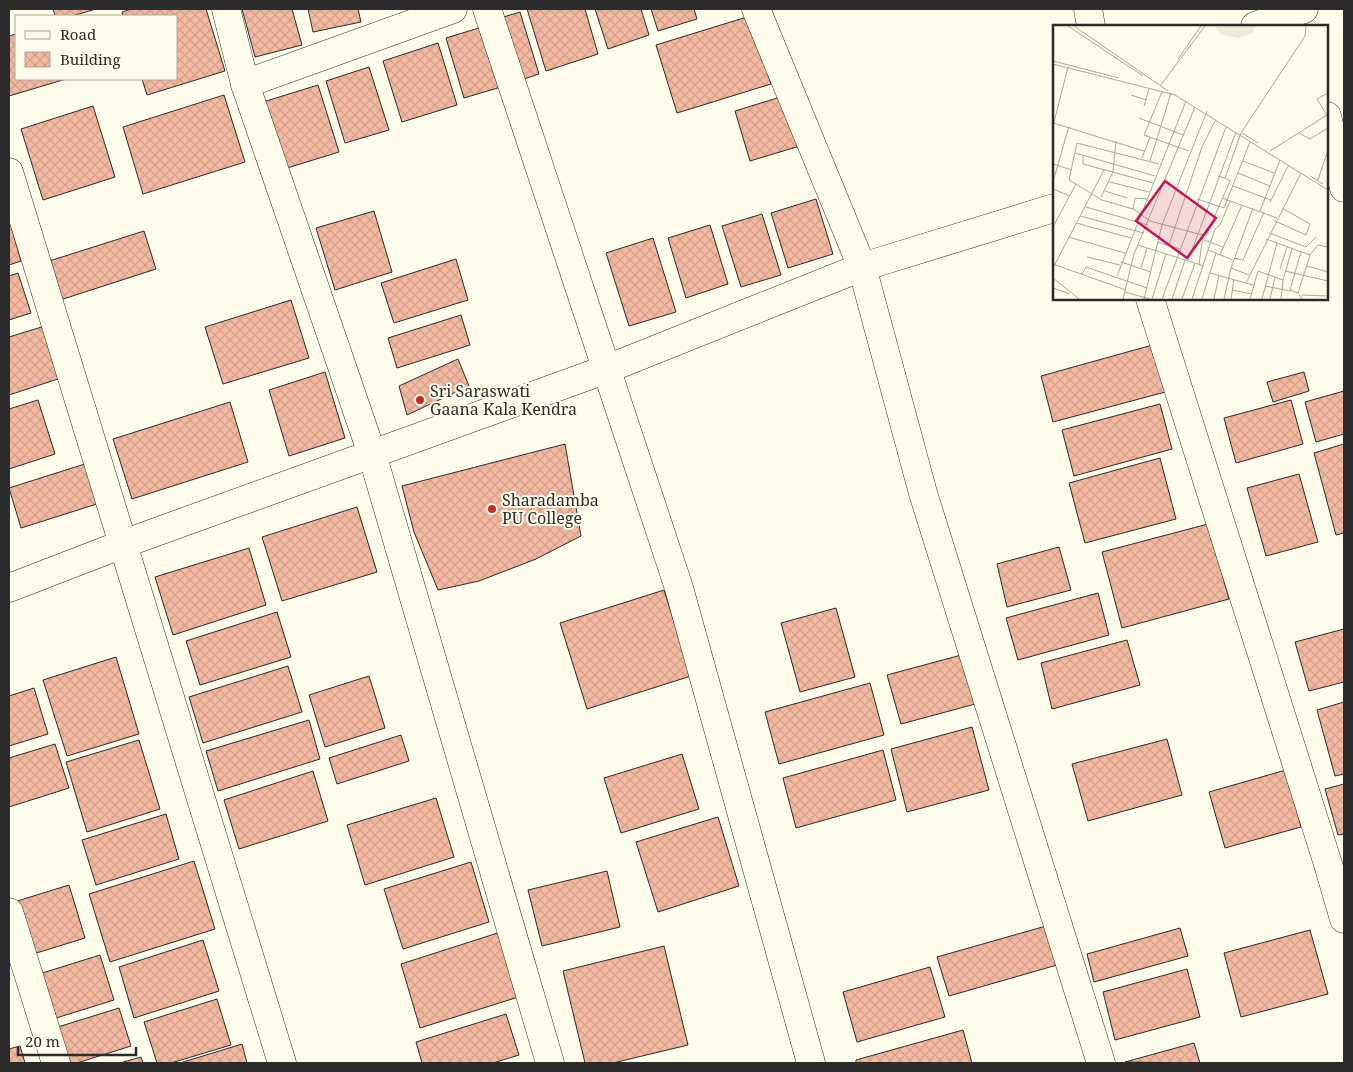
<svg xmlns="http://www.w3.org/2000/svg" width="1353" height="1072" font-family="'Noto Serif',serif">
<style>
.building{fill:url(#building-cross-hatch);stroke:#2b2b2b}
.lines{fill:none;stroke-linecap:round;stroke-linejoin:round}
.street-casing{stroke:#2b2b2b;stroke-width:29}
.street{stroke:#fdfbea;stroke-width:28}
.poi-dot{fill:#c62828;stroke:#fdfbea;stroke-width:2}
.labels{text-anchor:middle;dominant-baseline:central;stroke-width:4;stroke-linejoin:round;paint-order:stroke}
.poi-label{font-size:16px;fill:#2b2b2b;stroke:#fdfbea;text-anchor:start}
.inset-road{fill:none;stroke:#a9a89e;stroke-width:1}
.view{fill:#c2185b;fill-opacity:0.15;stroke:#c2185b;stroke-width:2.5}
.inset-edge{fill:none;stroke:#2b2b2b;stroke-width:2.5}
</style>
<defs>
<pattern id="building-cross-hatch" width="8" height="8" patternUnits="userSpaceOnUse" patternTransform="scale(1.25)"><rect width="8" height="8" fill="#f2b8a0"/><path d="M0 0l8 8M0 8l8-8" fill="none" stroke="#d09e8a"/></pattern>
</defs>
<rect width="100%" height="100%" fill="#fdfbea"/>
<g class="building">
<polygon points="53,9 96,9 72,16 55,16"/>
<polygon points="131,9 206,9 225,71 147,95 142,79 176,79 176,16 123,16 122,12"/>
<polygon points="242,9 292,9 302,45 255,57"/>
<polygon points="308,9 358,9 361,22 313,32"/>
<polygon points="527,9 585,9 598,54 546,71"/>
<polygon points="595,9 641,9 649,35 608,49"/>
<polygon points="651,9 694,9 697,19 658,31"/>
<polygon points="520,12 539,74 506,85 487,22"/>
<polygon points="750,16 771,84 677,113 656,45"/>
<polygon points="482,27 501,87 464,98 446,38"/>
<polygon points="16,34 16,79 66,79 9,96 9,36"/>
<polygon points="438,43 457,105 402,122 383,61"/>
<polygon points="369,67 389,130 345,143 326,81"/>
<polygon points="318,85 339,152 284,169 263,102"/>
<polygon points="224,95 245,162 143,194 123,127"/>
<polygon points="787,95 803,145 750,161 735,111"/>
<polygon points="93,106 115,177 43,200 21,129"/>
<polygon points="816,199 833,254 788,268 771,213"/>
<polygon points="374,211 392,272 335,290 316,228"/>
<polygon points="762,214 781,275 741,287 722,226"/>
<polygon points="9,219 21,261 9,265"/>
<polygon points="710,225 728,284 686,298 668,238"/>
<polygon points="144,231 156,269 57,301 46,262"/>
<polygon points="653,238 676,312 629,326 606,253"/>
<polygon points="456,259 468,300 394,323 381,283"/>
<polygon points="18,273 31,313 9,320 9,276"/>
<polygon points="291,300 309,358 223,384 205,327"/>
<polygon points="461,315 470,345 397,368 388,338"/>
<polygon points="48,325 64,377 9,395 9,337"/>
<polygon points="1156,344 1169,391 1053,422 1041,376"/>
<polygon points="458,359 469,386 407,415 399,386"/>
<polygon points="325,372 345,438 289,456 269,390"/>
<polygon points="1304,372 1309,391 1273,402 1267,382"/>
<polygon points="1344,391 1344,434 1316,442 1305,402"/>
<polygon points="38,400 55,454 9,469 9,409"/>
<polygon points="1291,400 1303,444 1236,463 1224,418"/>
<polygon points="230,402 248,462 132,499 113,439"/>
<polygon points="1160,404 1172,449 1074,476 1062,430"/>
<polygon points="565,444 581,536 536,559 479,581 438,590 414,532 402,486"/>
<polygon points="1344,444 1344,533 1336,535 1314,453"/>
<polygon points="1160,458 1176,519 1085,543 1069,483"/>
<polygon points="88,463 100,503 21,528 9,488"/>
<polygon points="1299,474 1318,542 1266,556 1247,488"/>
<polygon points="357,507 377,572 282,601 262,537"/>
<polygon points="1208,524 1229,599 1122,628 1102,552"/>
<polygon points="1059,547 1071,590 1007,607 997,564"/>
<polygon points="249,548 266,605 173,635 155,577"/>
<polygon points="664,590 691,676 587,709 560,623"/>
<polygon points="1098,593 1109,635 1018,660 1006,618"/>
<polygon points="836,608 855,677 800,692 781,623"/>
<polygon points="277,612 291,657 200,685 186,641"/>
<polygon points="1344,629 1344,682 1309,691 1295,642"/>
<polygon points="1127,640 1140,685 1052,709 1041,663"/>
<polygon points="965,654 979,703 901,724 887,675"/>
<polygon points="116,657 139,734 67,756 43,680"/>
<polygon points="288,666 302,712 203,743 189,697"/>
<polygon points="369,676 385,728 325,747 309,695"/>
<polygon points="870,683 884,735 779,764 765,712"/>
<polygon points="34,688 48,734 9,746 9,696"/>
<polygon points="1344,702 1344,774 1335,776 1317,710"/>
<polygon points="309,720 320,759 218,791 206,751"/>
<polygon points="972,727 989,790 907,812 891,749"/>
<polygon points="401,735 409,761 337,784 329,758"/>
<polygon points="1167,739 1182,795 1088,821 1072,764"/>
<polygon points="139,740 160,809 87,832 66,762"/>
<polygon points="55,744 69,788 9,807 9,758"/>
<polygon points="883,750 896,800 796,828 783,778"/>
<polygon points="682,754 699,809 621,833 604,778"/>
<polygon points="1286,770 1301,827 1225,848 1209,792"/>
<polygon points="313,771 328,821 239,849 224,800"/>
<polygon points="1344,784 1344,834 1338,835 1325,789"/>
<polygon points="436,798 454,857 365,885 347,825"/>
<polygon points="166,814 179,859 96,885 82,840"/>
<polygon points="718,817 739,886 658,912 636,842"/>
<polygon points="194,861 215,929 110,962 89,894"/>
<polygon points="471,862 489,922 403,949 384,889"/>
<polygon points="607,871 620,927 542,946 528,890"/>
<polygon points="69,885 85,938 30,955 14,902"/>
<polygon points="1046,926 1057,965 949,996 937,957"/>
<polygon points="1180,928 1188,956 1094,982 1087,954"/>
<polygon points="507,930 528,994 420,1028 401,964"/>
<polygon points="1310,930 1328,994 1241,1017 1224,953"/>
<polygon points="203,940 219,991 134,1018 119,967"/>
<polygon points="664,946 688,1045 613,1063 585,1063 563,971"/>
<polygon points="100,955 114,1000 37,1024 23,979"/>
<polygon points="930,967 945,1017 857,1042 843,992"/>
<polygon points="1187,969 1200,1017 1115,1040 1103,992"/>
<polygon points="217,999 231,1045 171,1063 157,1063 144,1022"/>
<polygon points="119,1008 131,1046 77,1063 54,1063 45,1031"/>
<polygon points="506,1014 519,1055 493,1063 422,1063 416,1042"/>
<polygon points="963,1030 972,1063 856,1063 856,1060"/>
<polygon points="1194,1043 1200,1063 1125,1062"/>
<polygon points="242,1044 247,1063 180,1063"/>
<polygon points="20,1046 25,1063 9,1063 9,1049"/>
<polygon points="141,1057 143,1063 120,1063"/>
</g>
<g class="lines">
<g class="street-casing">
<g id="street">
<polyline points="226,9 245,84 372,454 550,1063"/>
<polyline points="487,9 679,588 811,1063"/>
<polyline points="756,9 862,267 923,493 1101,1063"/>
<polyline points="1088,9 1091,26"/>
<polyline points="1255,26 1304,9"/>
<polyline points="245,84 453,9"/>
<polyline points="1327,116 1344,188"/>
<polyline points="9,172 282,1063"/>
<polyline points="1150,299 1328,864 1344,919"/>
<polyline points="9,588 123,544 607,369 862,267 1054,208"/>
<polyline points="9,912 56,1063"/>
</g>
</g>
<use href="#street" class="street"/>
</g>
<g class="poi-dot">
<circle cx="420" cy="400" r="5"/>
<circle cx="492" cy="509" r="5"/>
</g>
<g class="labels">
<g class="poi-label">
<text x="430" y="391">Sri Saraswati<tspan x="430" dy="18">Gaana Kala Kendra</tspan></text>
<text x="502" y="500">Sharadamba<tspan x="502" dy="18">PU College</tspan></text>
</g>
</g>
<g transform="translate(1053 25)">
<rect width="275" height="275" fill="#fdfbea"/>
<path d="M 162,1 L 203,1 L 199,8 L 186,13 L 167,9 Z" fill="#ecebdb"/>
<path class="inset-road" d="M 15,1 L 90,51M 21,1 L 115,66M 125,34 L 148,1M 0,36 L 66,53M 0,39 L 122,70 L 275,165M 107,61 L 152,1M 109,67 L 91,110 L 136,126M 275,68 L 264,74 L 275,92M 78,70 L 93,75M 91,81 L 96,64M 86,93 L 130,110M 0,98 L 91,126M 0,101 L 15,42M 189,108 L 205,118M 246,108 L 257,114 L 275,103M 217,126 L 274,90M 22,128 L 102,151M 30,131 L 30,139 L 100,158M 89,133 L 97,112M 97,136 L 118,68M 190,136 L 221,148M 0,139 L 19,145M 106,139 L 24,118 L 16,155 L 49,175 L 80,184 L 97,196 L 153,211 L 177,156 L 172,153M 185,148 L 217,161M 165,151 L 172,153 L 188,108 L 252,11 L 253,1M 257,151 L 270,159M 265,155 L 275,125M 0,157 L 16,101M 57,157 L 96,167M 180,161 L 218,175M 0,164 L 17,171M 52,166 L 74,173M 48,172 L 60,147 L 63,116M 169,173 L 224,193M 144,174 L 171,183M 217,177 L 235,141M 33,182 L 95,200M 171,183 L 197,117M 80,184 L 82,173 L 94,174M 207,186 L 227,135M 27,191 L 91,208M 222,196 L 253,210 L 257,199 L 229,183M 23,198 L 78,213M 0,202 L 23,159M 216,208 L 253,222 L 263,212M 15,212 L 72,228M 213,214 L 257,230 L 245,268 L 249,274M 151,215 L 170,222M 105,217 L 127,224M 85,220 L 151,241M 116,220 L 149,122 L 162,96M 155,225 L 180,235M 167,230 L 189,180M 257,230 L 265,220 L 275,222M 34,232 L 67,240M 181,233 L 190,235 L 211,187M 135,236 L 183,107M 68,237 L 98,247M 0,239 L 73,265M 146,239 L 150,211M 254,241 L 275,247M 0,243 L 51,145M 88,243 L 94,223M 178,243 L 196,250M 227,244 L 234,222M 232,246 L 275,256M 157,248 L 200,260M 29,249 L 33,242 L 94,263M 64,251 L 133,76M 0,253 L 26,274M 230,255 L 239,224M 193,258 L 248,148M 212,261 L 237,266M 0,263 L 17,269M 179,265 L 199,269M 72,267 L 97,274M 245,268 L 237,265 L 248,227M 249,270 L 275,271M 70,274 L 81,229 L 142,82M 91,274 L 109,200 L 154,86M 99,274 L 113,229M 109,274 L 173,102M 119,274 L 132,235M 129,274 L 142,238M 139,274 L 162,204 L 167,200 L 177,176M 149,274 L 163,228M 161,274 L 166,250M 171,274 L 178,243 L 200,183M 178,274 L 181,254M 197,274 L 205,246 L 230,255 L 228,274M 209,274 L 224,218M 217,274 L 222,252"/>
<path class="view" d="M 112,156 L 163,193 L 134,233 L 83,196 Z"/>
<rect width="275" height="275" class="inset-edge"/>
</g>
<rect width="1353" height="1072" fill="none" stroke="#2b2b2b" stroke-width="20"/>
<rect x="15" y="15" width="162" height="65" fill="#fdfbea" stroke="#a9a89e"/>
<rect x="25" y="31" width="25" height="8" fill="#fdfbea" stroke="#a9a89e"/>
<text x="60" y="40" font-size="15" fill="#2b2b2b">Road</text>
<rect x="25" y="52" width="25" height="15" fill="url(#building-cross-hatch)" stroke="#a9a89e"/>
<text x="60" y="65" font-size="15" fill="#2b2b2b">Building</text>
<path d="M18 1047v8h118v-8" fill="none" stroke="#2b2b2b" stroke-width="2.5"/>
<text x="25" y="1047" font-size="15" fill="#2b2b2b" stroke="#fdfbea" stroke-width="4" paint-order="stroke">20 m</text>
</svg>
